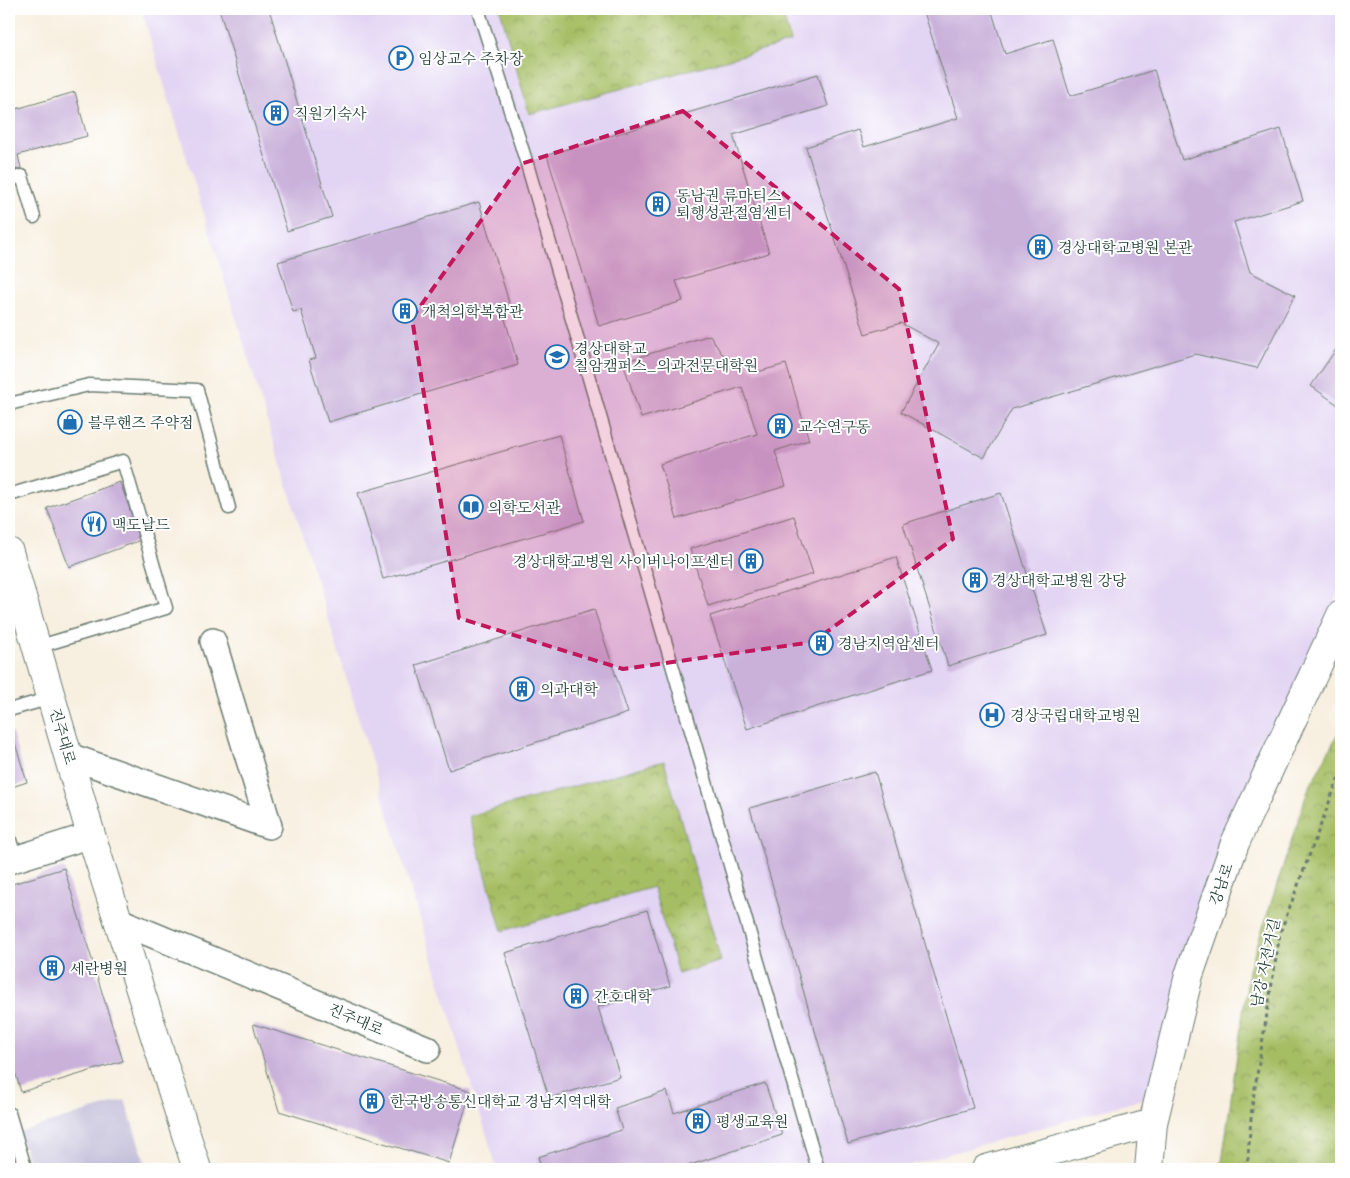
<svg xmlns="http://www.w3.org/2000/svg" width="1350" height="1178" font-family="'Libre Caslon Text','Noto Serif KR',serif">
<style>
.built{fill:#e2d4f3}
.industrial{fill:#c5c0da}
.park{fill:url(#park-crowns);stroke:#627e4c}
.building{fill:#c9b1da}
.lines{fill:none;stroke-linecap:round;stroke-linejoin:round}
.lane-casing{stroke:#6b7b70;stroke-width:15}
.street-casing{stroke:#6b7b70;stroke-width:28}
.secondary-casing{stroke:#6b7b70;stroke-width:30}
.path{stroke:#6b7b70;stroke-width:3;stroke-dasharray:4 4;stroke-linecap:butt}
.lane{stroke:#fff;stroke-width:12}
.street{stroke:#fff;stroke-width:25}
.secondary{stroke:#fff;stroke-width:28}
.marked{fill:#c2185b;fill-opacity:0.2;stroke:#c2185b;stroke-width:4;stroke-dasharray:10 6;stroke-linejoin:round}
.labels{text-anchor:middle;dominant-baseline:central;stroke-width:4;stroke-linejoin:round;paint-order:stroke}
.poi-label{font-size:15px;fill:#1f3d34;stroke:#fff;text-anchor:start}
.street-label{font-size:15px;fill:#1f3d34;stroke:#fff}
</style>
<defs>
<pattern id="park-crowns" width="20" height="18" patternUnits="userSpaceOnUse" patternTransform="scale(1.25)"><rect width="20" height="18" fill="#a6be63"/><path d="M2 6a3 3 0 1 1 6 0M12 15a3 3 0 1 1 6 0" fill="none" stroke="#879c52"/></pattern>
</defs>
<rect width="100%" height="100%" fill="#fff"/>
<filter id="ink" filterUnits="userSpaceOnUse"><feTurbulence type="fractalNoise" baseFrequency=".02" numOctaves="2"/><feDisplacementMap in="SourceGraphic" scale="10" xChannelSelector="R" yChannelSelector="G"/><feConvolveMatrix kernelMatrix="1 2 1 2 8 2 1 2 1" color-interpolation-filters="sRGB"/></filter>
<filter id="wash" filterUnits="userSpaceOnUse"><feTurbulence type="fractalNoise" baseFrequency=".0096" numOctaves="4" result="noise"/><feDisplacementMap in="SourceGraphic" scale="20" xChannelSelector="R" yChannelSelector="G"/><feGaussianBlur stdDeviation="1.12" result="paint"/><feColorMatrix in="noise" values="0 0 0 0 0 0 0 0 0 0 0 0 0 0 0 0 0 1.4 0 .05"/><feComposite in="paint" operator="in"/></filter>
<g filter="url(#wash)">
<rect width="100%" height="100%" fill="#f7efdf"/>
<polygon class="built" points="141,9 1341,9 1341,589 1223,841 1147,1098 896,1169 497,1169"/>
<polygon class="industrial" points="125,1100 147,1169 31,1169 19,1132"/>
<g class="park">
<polygon points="500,9 781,9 791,42 529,114"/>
<polygon points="1341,728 1341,1169 1221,1169 1249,970 1308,790"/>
<polygon points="664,761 721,961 678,974 653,887 502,931 469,816"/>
</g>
<g id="blocks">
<g class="building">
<polygon points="219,9 269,9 332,217 287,231"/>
<polygon points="923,9 991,9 1005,54 1053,39 1070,96 1154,70 1182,160 1281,129 1303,201 1234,222 1250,272 1295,295 1257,368 1195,354 1012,409 984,458 901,412 939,344 901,323 865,334 806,147 858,130 864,147 958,118"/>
<polygon points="818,74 828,106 733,135 769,253 676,281 683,301 599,326 547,155"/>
<polygon points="75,92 87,136 18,155 21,168 9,172 9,111"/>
<polygon points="479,202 510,306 505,319 518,365 328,422 309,360 316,358 301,310 293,312 278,262"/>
<polygon points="710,335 721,353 757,372 786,364 809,440 775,451 786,486 677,519 660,464 757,434 742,387 641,418 623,362"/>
<polygon points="1341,342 1341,407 1311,386"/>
<polygon points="559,435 584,521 383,579 358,493"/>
<polygon points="120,482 141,540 69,567 47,508"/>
<polygon points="1001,493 1047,635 948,666 903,524"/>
<polygon points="794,516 813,574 708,606 690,549"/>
<polygon points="896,557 932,670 747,729 710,616"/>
<polygon points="594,609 628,713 449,770 416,665"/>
<polygon points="9,724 27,782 9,788"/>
<polygon points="875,772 973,1108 848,1144 750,808"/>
<polygon points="64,868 123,1061 21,1092 9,1051 9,885"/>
<polygon points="647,910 670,986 598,1007 620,1077 549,1098 505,953"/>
<polygon points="253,1024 471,1091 449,1163 279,1111"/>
<polygon points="765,1083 782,1135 678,1169 542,1169 538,1157 622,1130 615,1108 667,1091 674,1113"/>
</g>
</g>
</g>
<g filter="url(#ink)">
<use href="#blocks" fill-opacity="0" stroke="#6b7b70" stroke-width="1"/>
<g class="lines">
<g class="lane-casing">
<g id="lane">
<polyline points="478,9 527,164 818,1169"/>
<polyline points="9,180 22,176 34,217"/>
<polyline points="9,404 89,385 197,390 229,508"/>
<polyline points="9,495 123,461 166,608 37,647"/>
<polyline points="9,710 51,698"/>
<polyline points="9,837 16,859"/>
<polyline points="9,1113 24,1164"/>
<polyline points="9,1169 24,1164 25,1169"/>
</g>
</g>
<g class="street-casing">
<g id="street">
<polyline points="69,756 269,826 213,641"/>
<polyline points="9,861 91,835"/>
<polyline points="117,920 428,1049"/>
</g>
</g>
<g class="secondary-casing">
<g id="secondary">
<polyline points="9,552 91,835 197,1169"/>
<polyline points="986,1169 1153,1123"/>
<polyline points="1149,1169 1153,1123 1189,975 1235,843 1341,615"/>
</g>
</g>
<polyline class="path" points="1247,1169 1252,1106 1280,933 1341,771"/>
<use href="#lane" class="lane"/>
<use href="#street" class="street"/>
<use href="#secondary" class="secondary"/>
</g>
</g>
<path class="marked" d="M 683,111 L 899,289 L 953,539 L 813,642 L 623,669 L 459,618 L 412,318 L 521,164 Z"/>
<defs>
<g id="parking-ring" transform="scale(1.25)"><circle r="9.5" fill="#fff" stroke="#1f6fb2" stroke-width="1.5"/><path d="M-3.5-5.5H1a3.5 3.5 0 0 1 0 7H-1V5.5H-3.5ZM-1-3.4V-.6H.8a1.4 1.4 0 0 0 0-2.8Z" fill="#1f6fb2"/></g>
<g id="building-ring" transform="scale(1.25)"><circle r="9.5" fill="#fff" stroke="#1f6fb2" stroke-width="1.5"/><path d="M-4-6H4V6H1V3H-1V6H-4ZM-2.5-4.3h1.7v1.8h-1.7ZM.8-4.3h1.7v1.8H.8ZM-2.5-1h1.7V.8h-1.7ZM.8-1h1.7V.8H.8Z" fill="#1f6fb2"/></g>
<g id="university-ring" transform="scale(1.25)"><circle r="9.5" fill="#fff" stroke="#1f6fb2" stroke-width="1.5"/><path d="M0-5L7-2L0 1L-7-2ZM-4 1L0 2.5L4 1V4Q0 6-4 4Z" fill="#1f6fb2"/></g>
<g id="shop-ring" transform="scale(1.25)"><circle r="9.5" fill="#fff" stroke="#1f6fb2" stroke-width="1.5"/><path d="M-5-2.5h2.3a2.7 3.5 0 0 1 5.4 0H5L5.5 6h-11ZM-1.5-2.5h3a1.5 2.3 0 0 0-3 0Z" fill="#1f6fb2"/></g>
<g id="library-ring" transform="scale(1.25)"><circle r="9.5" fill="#fff" stroke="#1f6fb2" stroke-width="1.5"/><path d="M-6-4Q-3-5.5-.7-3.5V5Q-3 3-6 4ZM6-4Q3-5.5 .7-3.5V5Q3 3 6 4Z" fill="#1f6fb2"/></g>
<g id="restaurant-ring" transform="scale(1.25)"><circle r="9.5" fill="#fff" stroke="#1f6fb2" stroke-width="1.5"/><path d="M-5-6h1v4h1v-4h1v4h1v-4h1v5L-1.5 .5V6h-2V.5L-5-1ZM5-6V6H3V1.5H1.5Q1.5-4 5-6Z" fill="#1f6fb2"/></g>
<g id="hospital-ring" transform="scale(1.25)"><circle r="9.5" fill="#fff" stroke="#1f6fb2" stroke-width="1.5"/><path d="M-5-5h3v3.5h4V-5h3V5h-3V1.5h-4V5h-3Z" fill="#1f6fb2"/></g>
</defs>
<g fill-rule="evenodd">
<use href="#parking-ring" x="401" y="58"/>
<use href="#building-ring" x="276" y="113"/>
<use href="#building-ring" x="658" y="204"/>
<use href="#building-ring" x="1040" y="247"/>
<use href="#building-ring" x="405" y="311"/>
<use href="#university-ring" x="557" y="357"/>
<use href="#shop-ring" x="70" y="422"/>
<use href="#building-ring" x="780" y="426"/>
<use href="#library-ring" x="471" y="507"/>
<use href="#restaurant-ring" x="94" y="524"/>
<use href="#building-ring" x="751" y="561"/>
<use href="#building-ring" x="975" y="580"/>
<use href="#building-ring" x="821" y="643"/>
<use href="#building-ring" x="522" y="689"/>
<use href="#hospital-ring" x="992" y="715"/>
<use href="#building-ring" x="52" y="968"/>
<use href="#building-ring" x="576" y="996"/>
<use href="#building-ring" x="372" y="1101"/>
<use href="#building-ring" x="698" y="1121"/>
</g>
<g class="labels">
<g class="poi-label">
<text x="418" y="58">임상교수 주차장</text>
<text x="294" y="113">직원기숙사</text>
<text x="676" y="195">동남권 류마티스<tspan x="676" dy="17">퇴행성관절염센터</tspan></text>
<text x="1058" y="247">경상대학교병원 본관</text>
<text x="422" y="311">개척의학복합관</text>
<text x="574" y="348">경상대학교<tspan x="574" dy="17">칠암캠퍼스_의과전문대학원</tspan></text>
<text x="88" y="422">블루핸즈 주약점</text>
<text x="798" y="426">교수연구동</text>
<text x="488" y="507">의학도서관</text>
<text x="112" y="524">맥도날드</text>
<text x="734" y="561" text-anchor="end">경상대학교병원 사이버나이프센터</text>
<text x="992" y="580">경상대학교병원 강당</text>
<text x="838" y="643">경남지역암센터</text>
<text x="540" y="689">의과대학</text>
<text x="1010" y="715">경상국립대학교병원</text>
<text x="70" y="968">세란병원</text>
<text x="594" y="996">간호대학</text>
<text x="390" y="1101">한국방송통신대학교 경남지역대학</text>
<text x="716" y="1121">평생교육원</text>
</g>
<g class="street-label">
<text transform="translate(63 736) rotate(74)">진주대로</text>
<text transform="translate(1221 884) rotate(-71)">강남로</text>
<text transform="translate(1265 963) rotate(-78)">남강 자전거길</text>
<text transform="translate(356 1019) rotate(23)">진주대로</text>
</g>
</g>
<rect width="1350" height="1178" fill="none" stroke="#fff" stroke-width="30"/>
</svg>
